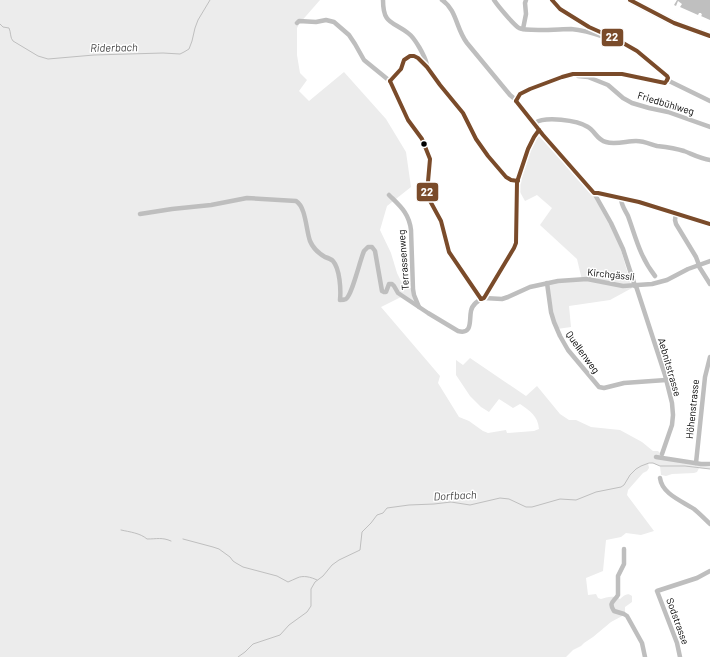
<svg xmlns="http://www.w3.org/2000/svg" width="710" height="657" font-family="Barlow,sans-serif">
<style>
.green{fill:#ececec}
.water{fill:#bfbfbf}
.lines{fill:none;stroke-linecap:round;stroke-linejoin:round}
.stream{stroke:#bfbfbf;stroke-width:1}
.minor{stroke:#bebebe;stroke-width:4.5}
.secondary{stroke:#b8b8b8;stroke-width:6}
.bus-1-casing{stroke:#fff;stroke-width:7}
.bus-1{stroke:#7a4b2a;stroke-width:4}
.bus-dot{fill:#000;stroke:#fff;stroke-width:1.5}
.labels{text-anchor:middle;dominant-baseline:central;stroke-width:3;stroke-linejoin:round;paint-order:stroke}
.street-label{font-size:10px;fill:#000;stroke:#fff}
.water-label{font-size:11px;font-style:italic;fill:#444;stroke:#fff}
.line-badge{stroke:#fff;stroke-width:1.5}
.badge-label{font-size:11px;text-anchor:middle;font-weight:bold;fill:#fff}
</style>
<rect width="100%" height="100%" fill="#fff"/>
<g class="green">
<path d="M 0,0 L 320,0 L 299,24 L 297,28 L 297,55 L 300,73 L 307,80 L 299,91 L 309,101 L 344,72 L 386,119 L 406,152 L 411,187 L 387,206 L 380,230 L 391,253 L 397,273 L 402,283 L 407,287 L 413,289 L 419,307 L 403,296 L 381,307 L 440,376 L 438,383 L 459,417 L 469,421 L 483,431 L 488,433 L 506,430 L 507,433 L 534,431 L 539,429 C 538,416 530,411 520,404 L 513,408 L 499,399 L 489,412 L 481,407 L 470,396 L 456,375 L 456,360 L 463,365 L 470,358 L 526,396 L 537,386 L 560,414 L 569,420 L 576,420 L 591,427 L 620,430 L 642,442 L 653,451 L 658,451 L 661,454 L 669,459 L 710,467 L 710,469 L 709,469 L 699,468 L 697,472 L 694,473 L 672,474 L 666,476 L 661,475 L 660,466 C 655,465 653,462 648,463 L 649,468 L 647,471 L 643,473 L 628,490 L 627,495 L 654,531 L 641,535 L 626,533 L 621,537 L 606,540 L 603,571 L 586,578 L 588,595 L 596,594 L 598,598 L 601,599 C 607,597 613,595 620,599 C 624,596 627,592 632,596 L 632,602 L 625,607 L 625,612 L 624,615 L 611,622 L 593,637 L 584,643 L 581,646 L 573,650 L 566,657 L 0,657 Z"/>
<polygon points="538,135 590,191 616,233 632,288 610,300 569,306 571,327 557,329 547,283 582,280 577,259 540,225 552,208 537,195 525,201 520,192 520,182 527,155"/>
</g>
<polygon class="water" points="677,0 710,0 710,20 701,16 702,15 701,13 699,13 698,15 680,7 682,4 678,1 676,6 674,5"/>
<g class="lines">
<g class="stream">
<path d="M 0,24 L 3,27 L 9,28 C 11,32 10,38 13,41 L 38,56 L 48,59 L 94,55 L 163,53 L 180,54 L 184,52 L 189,49 L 192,41 L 195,28 L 198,20 L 210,0"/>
<path d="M 121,530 C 130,532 140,533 147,539 C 157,539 162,537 171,541"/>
<path d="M 183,539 L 213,547 L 219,549 L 230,557 L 233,561 L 236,563 L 243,567 L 277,576 L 288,582 C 291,581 294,579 297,578 C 303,575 311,577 317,580"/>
<polyline points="238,657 245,652 253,644 280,635 289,625 307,612 311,606 311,589 315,582 323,576 332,565 339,560 360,550 362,532 371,523 377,515 383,513 387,508 409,505 434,504 451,502 470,505 500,498 509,499 526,507 532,507 560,499 576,500 596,492 621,487 624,485 630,475 636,469 641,466 649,463 653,463 660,466 685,466 710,469"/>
</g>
<g class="minor">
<path d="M 383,0 C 383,24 392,21 408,33 C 415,38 425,56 427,65"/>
<path d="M 442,0 C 457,10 456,29 467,43 L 510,95 L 516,100 L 543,135 L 594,193 L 598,193 L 639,202 L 710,224"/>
<path d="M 494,0 C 498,6 513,24 519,28 C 526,32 560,29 571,29 C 583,30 593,33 604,37"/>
<polyline points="552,0 560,9 572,16 589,27 616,39 637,51 667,76 668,78 667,80 710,101"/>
<polyline points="297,23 299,21 316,22 326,20 334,22 349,35 355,44 364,60 391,82 408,120 422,139 430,159 430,166 427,187 427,193 429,199 441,221 447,248 456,263 466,276 481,299"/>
<polyline points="523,29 526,14 525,3 526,0"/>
<polyline points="576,74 578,76 588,77 608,85 623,98 632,103 649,108 668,112 710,127"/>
<polyline points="390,81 401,69 404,60 410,56 414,56 418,58 427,67 440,85 463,113 476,139 488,156 506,177 511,180 518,181"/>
<polyline points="516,101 520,94 530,89 562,77 573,74 622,74 660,82 665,83 667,80"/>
<path d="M 535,123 C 545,116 577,120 588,127 C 595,131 597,140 606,142 C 615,145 627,141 636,141 C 644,141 650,144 657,146 C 666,147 675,148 684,151 C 692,154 701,159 710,160"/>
<polyline points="594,193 611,223 623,249 635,286"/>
<path d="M 389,195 C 400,206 409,213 411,230 L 413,289 L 414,295 L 419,307"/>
<path d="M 621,198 C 621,205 625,210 628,216 C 636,238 640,257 655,276"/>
<polyline points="676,213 675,220 676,224 696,257 699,265"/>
<path d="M 140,214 L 172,209 L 211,205 L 247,198 L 296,201 C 306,207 306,230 310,241 C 313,248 318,253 325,257 C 328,258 331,259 333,261 C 340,269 341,290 340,300 C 342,300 344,300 346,299 C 352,295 360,260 364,251 L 368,247 L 372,247 L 375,251 L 382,291 L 384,292 L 386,292 L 389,284 L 392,284 L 394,286 L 398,293 L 428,313 L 458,331 C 473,335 469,320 471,311 C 472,305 478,300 484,298 L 514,248 L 516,243 L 517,182 L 528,149 L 534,137 L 539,130"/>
<polyline points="698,265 710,284"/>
<polyline points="547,283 551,312 554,322 560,336 568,350 599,387 604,388 624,383 666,380"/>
<polyline points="636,286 665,375 672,403 673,415 672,425 662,454"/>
<polyline points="484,298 502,299 508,297 530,287 558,281 587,279 623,286 652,284 667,280 688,269 710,261"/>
<polyline points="656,457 701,464 710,464"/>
<polyline points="696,463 705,377 710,357"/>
<path d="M 660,478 C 662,494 682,501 694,509 C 700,514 705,519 710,524"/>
<path d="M 624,549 L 624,564 L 618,576 L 618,595 C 614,602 608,602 614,611 L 624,614 L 627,616 L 642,643 L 645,657"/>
<polyline points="680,657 677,643 657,591 697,578 710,571"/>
</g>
<polyline class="secondary" points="630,0 674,23 710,36"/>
<g class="bus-1-casing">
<g id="bus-1">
<polyline points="552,0 560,9 589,27 616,39 637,51 667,76 668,78 667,80"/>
<polyline points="630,0 674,23 710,36"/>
<polyline points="390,81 408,120 422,139 430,159 427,193 429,199 441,221 449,252 481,299"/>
<polyline points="390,81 401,69 404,60 410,56 414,56 418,58 427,67 440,85 463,113 476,139 488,156 506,177 511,180 518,181"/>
<polyline points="516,101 543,135 594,193 598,193 639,202 710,224"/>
<polyline points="516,101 520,94 530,89 562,77 573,74 622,74 665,83 667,80"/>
<polyline points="481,299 484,298 514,248 516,243 517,182 528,149 534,137 539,130"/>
</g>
</g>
<use href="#bus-1" class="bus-1"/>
</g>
<circle class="bus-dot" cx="424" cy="144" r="3.5"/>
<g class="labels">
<g class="street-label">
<text transform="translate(666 103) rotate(17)">Friedbühlweg</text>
<text transform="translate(403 260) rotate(-94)">Terrassenweg</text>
<text transform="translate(611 274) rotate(6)">Kirchgässli</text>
<text transform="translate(583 352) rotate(54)">Quellenweg</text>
<text transform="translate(670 367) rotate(74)">Aebnitstrasse</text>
<text transform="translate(692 409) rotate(-84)">Höhenstrasse</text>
<text transform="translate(678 621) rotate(70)">Sodstrasse</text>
</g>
<g class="water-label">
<text transform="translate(114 47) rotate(-1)">Riderbach</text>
<text transform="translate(455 495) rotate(-3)">Dorfbach</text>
</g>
</g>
<g class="line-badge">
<rect x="601" y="28" width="23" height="19" rx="4" fill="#7a4b2a"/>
<rect x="416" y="182" width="23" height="20" rx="4" fill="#7a4b2a"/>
</g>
<g class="badge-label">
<text x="612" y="41">22</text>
<text x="427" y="196">22</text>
</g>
</svg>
